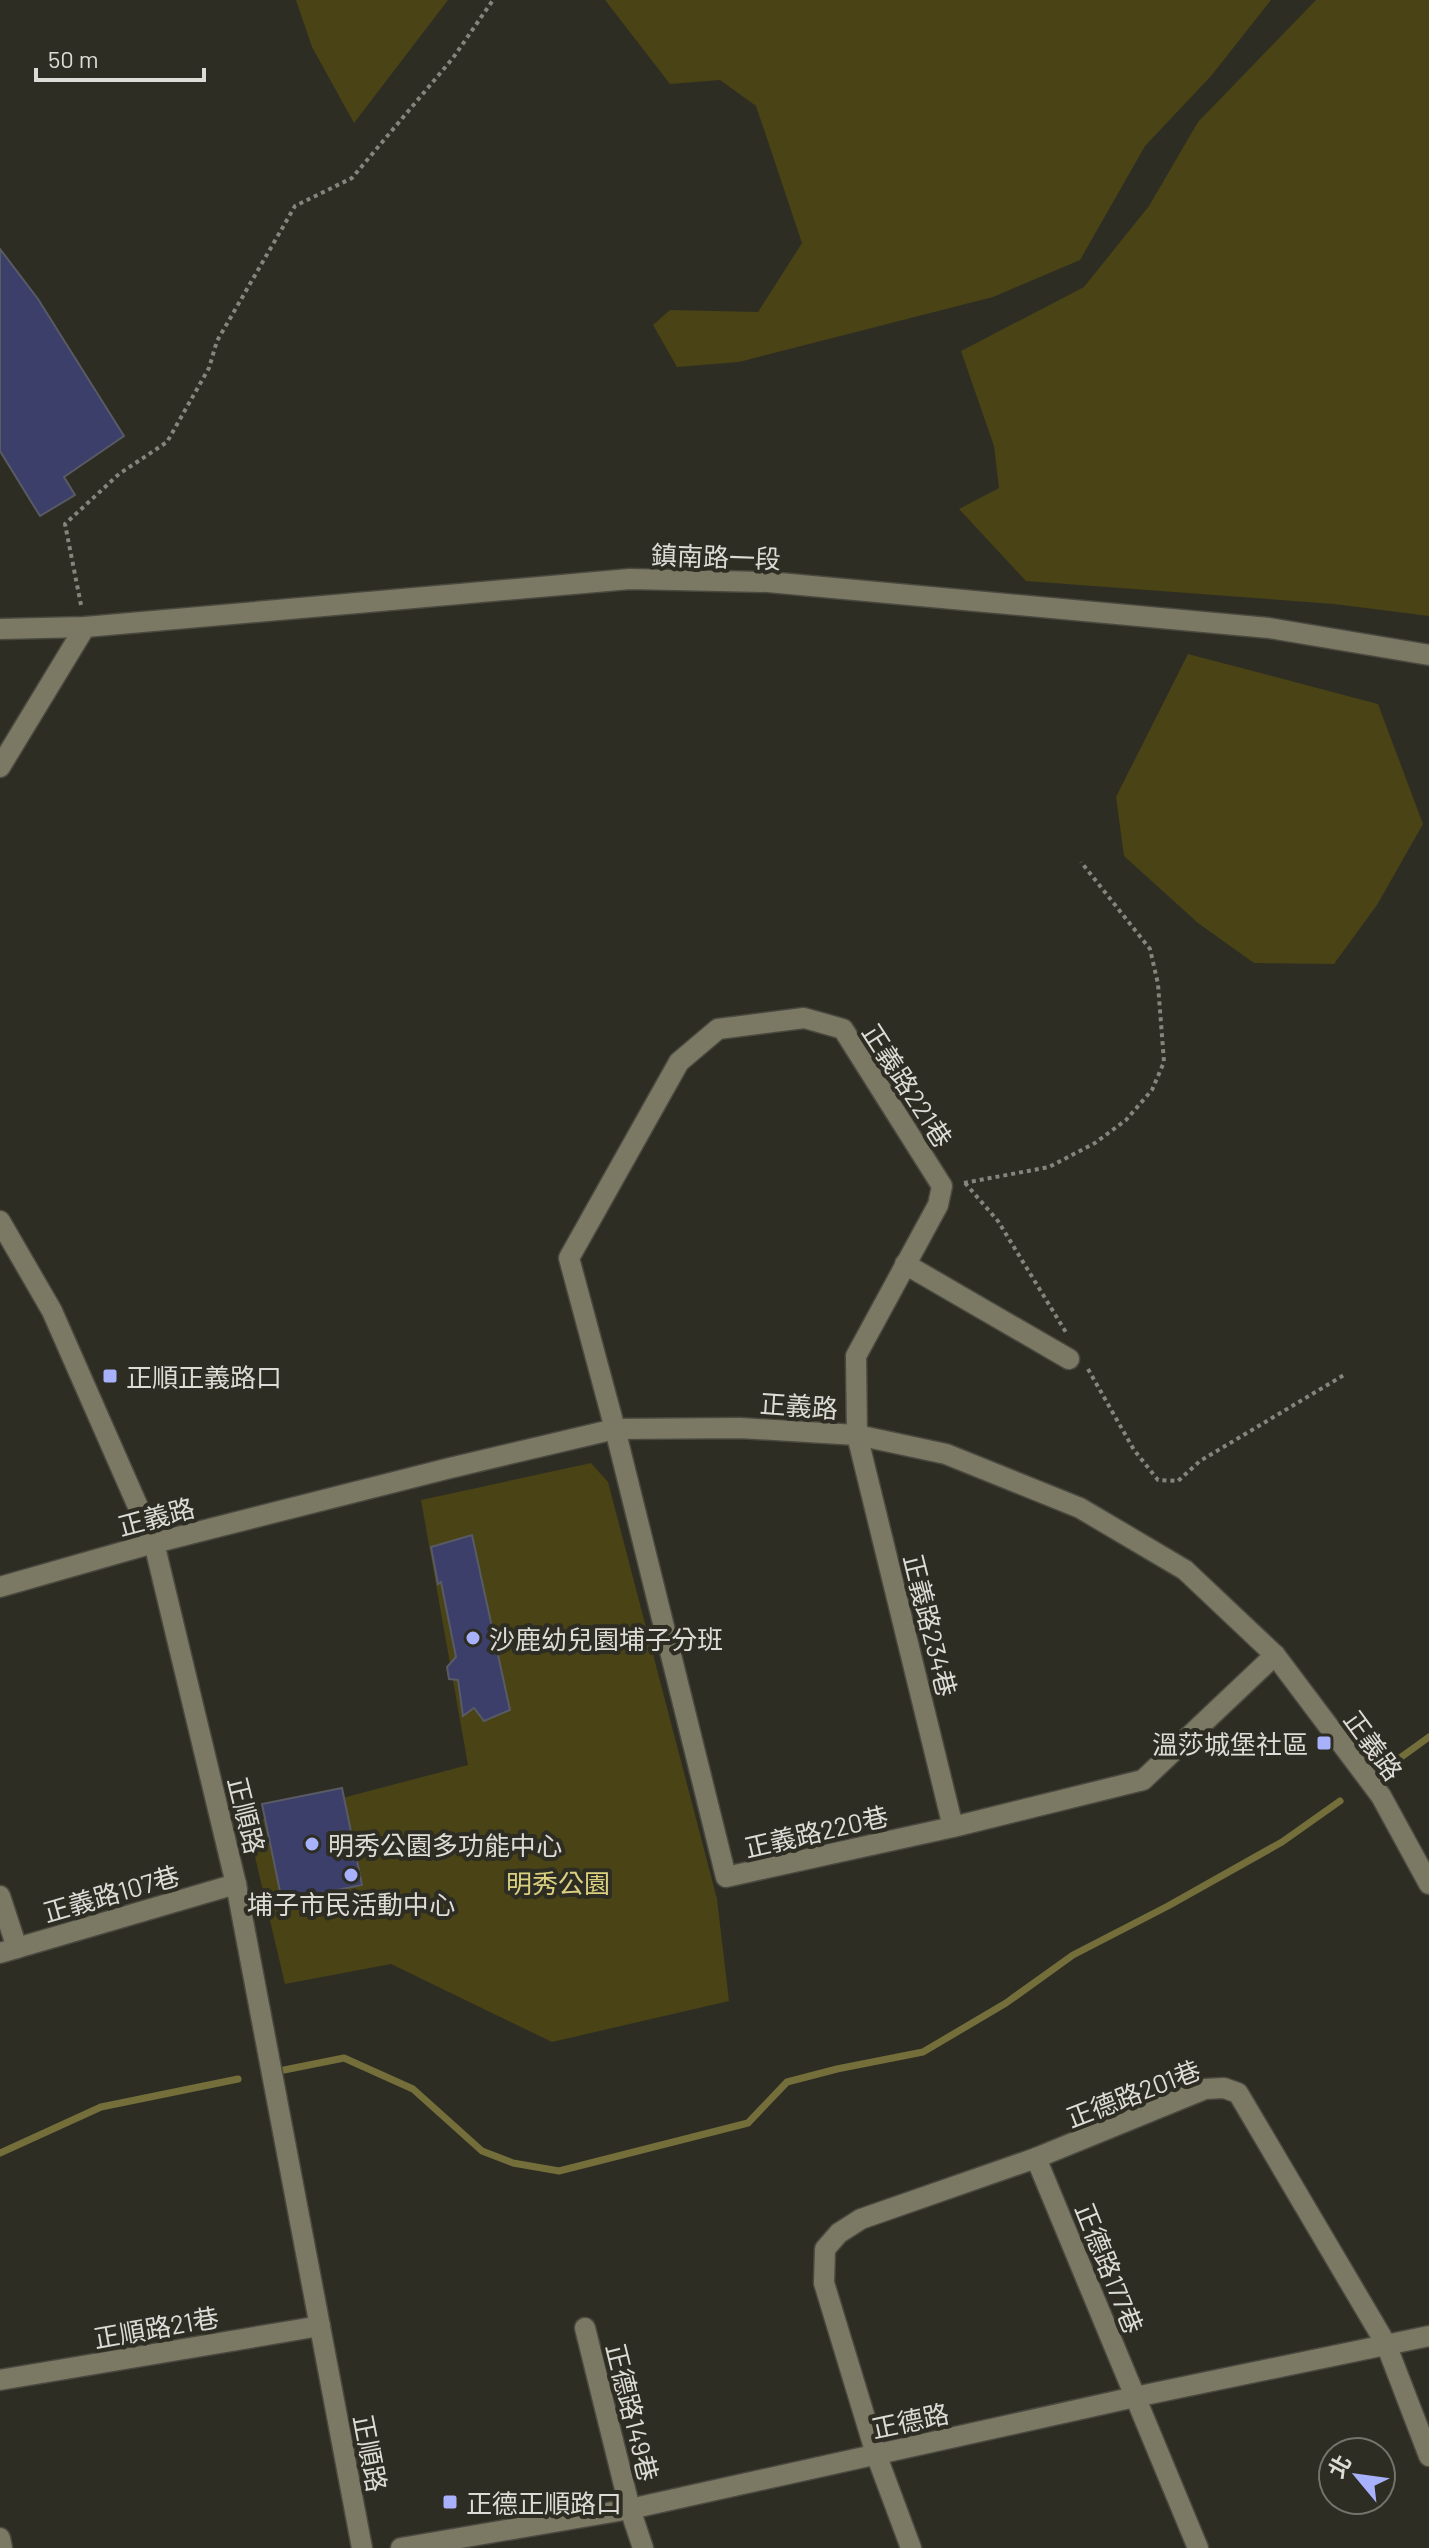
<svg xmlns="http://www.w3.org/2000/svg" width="1429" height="2548" font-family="Barlow,'Noto Sans TC',sans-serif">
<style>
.green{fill:#494315}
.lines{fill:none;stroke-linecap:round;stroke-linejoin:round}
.stream{stroke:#746e3a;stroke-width:7}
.building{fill:#3b3f6a;stroke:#585a64;stroke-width:2}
.minor-casing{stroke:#4a4940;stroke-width:23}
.path{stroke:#85847d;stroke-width:4;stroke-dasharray:4 4;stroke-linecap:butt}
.minor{stroke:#7b7963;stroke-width:20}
.poi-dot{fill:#a7b1fc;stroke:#2e2d24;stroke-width:3}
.labels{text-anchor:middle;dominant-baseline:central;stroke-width:8;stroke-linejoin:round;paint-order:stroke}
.street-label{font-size:26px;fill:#dcdbd6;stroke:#2e2d24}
.poi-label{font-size:26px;fill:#dcdbd6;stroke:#2e2d24;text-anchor:start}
.park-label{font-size:26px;fill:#dad07f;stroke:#2e2d24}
</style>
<rect width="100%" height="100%" fill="#2e2d24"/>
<g class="green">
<polygon points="296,0 448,0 354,123 312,47"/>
<polygon points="605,0 1271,0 1211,76 1145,146 1080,260 993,297 739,362 677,367 653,325 670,310 758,312 802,243 756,106 720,80 670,84"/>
<polygon points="1316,0 1429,0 1429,616 1334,604 1026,581 959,509 999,488 994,446 961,351 1084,287 1149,206 1198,122"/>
<polygon points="1188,654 1378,704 1423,824 1377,905 1334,964 1254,963 1198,923 1124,856 1116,797"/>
<polygon points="591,1463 608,1482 717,1899 729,2001 552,2042 391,1964 285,1984 247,1823 468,1765 421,1500"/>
</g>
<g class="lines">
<g class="stream">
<polyline points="1372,1778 1429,1737"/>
<polyline points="274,2072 344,2058 413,2089 482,2151 513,2163 559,2171 748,2123 787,2082 837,2069 923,2052 1006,2003 1073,1955 1168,1906 1282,1842 1340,1801"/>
<polyline points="0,2153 101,2107 238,2079"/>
</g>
</g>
<g class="building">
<polygon points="0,249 38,299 124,436 64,477 75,495 40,516 0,451"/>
<polygon points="472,1535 510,1710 484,1721 474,1708 463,1716 458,1680 449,1679 447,1667 456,1657 441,1582 438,1584 431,1547"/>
<polygon points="342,1788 362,1885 282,1901 262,1804"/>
</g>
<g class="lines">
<g class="minor-casing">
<g id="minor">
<polyline points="0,629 85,627 630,579 768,582 1269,628 1429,655"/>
<polyline points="0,767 85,627"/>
<polyline points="0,1221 52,1311 154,1543 236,1884 362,2548"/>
<polyline points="905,1264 1069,1359"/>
<polyline points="0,1587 154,1543 450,1468 615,1429 740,1428 857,1435 946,1454 1080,1508 1185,1570 1275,1655 1381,1796 1429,1884"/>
<polyline points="953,1827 857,1435 856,1356 938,1205 942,1186 843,1029 804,1018 718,1029 679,1062 569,1258 615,1429 726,1877 953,1827 1143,1780 1275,1655"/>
<polyline points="0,1896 17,1948"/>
<polyline points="0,1953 236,1884"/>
<polyline points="1036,2158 1198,2548"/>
<polyline points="585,2328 630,2509 643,2548"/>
<polyline points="0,2380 320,2326"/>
<polyline points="0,2538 2,2548"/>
<polyline points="401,2548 630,2509 1135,2397 1429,2336"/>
<polyline points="911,2548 876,2454 824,2283 825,2249 839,2233 861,2219 1036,2158 1205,2089 1224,2088 1238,2093 1386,2344 1429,2456"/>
</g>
</g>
<g class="path">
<polyline points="81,605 65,524 119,474 167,442 209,368 217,341 295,206 352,178 453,58 493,0"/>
<polyline points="964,1183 1049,1167 1095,1143 1126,1120 1152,1090 1164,1062 1158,984 1150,949 1081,862"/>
<polyline points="965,1183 998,1221 1067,1334"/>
<polyline points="1088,1369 1134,1450 1158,1480 1178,1481 1200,1461 1344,1375"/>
</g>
<use href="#minor" class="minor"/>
</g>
<g class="poi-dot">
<rect x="102" y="1368" width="16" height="16" rx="4"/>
<circle cx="473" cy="1638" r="8"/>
<rect x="1316" y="1735" width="16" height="16" rx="4"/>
<circle cx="312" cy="1844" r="8"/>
<circle cx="351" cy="1875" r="8"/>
<rect x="442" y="2494" width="16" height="16" rx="4"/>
</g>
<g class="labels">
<g class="street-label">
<text transform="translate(716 556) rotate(2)">鎮南路一段</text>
<text transform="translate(908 1085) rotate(57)">正義路221巷</text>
<text transform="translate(799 1405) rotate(4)">正義路</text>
<text transform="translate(156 1516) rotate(-15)">正義路</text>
<text transform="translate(931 1625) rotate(76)">正義路234巷</text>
<text transform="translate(1374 1745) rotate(54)">正義路</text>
<text transform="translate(247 1815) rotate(76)">正順路</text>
<text transform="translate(816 1831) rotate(-13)">正義路220巷</text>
<text transform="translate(111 1893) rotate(-16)">正義路107巷</text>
<text transform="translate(1133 2093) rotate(-21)">正德路201巷</text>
<text transform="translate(1110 2268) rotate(68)">正德路177巷</text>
<text transform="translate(156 2327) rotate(-10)">正順路21巷</text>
<text transform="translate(633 2412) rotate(76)">正德路149巷</text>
<text transform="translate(910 2420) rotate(-12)">正德路</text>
<text transform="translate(371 2453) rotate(79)">正順路</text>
</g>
<g class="poi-label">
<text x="126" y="1376">正順正義路口</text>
<text x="489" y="1638">沙鹿幼兒園埔子分班</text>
<text x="1308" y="1743" text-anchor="end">溫莎城堡社區</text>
<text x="328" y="1844">明秀公園多功能中心</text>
<text x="351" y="1903" text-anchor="middle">埔子市民活動中心</text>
<text x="466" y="2502">正德正順路口</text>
</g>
<g class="park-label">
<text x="558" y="1882">明秀公園</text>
</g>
</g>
<g transform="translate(1357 2476) rotate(299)"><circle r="38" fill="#2e2d24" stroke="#74736b" stroke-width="2"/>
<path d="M0-6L14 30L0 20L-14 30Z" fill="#a7b1fc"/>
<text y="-12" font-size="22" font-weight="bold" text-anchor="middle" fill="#dcdbd6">北</text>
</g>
<path d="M36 68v12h168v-12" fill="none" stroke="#dcdbd6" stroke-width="4"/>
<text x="48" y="68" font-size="24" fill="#dcdbd6" stroke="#2e2d24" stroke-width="6" paint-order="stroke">50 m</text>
</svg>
